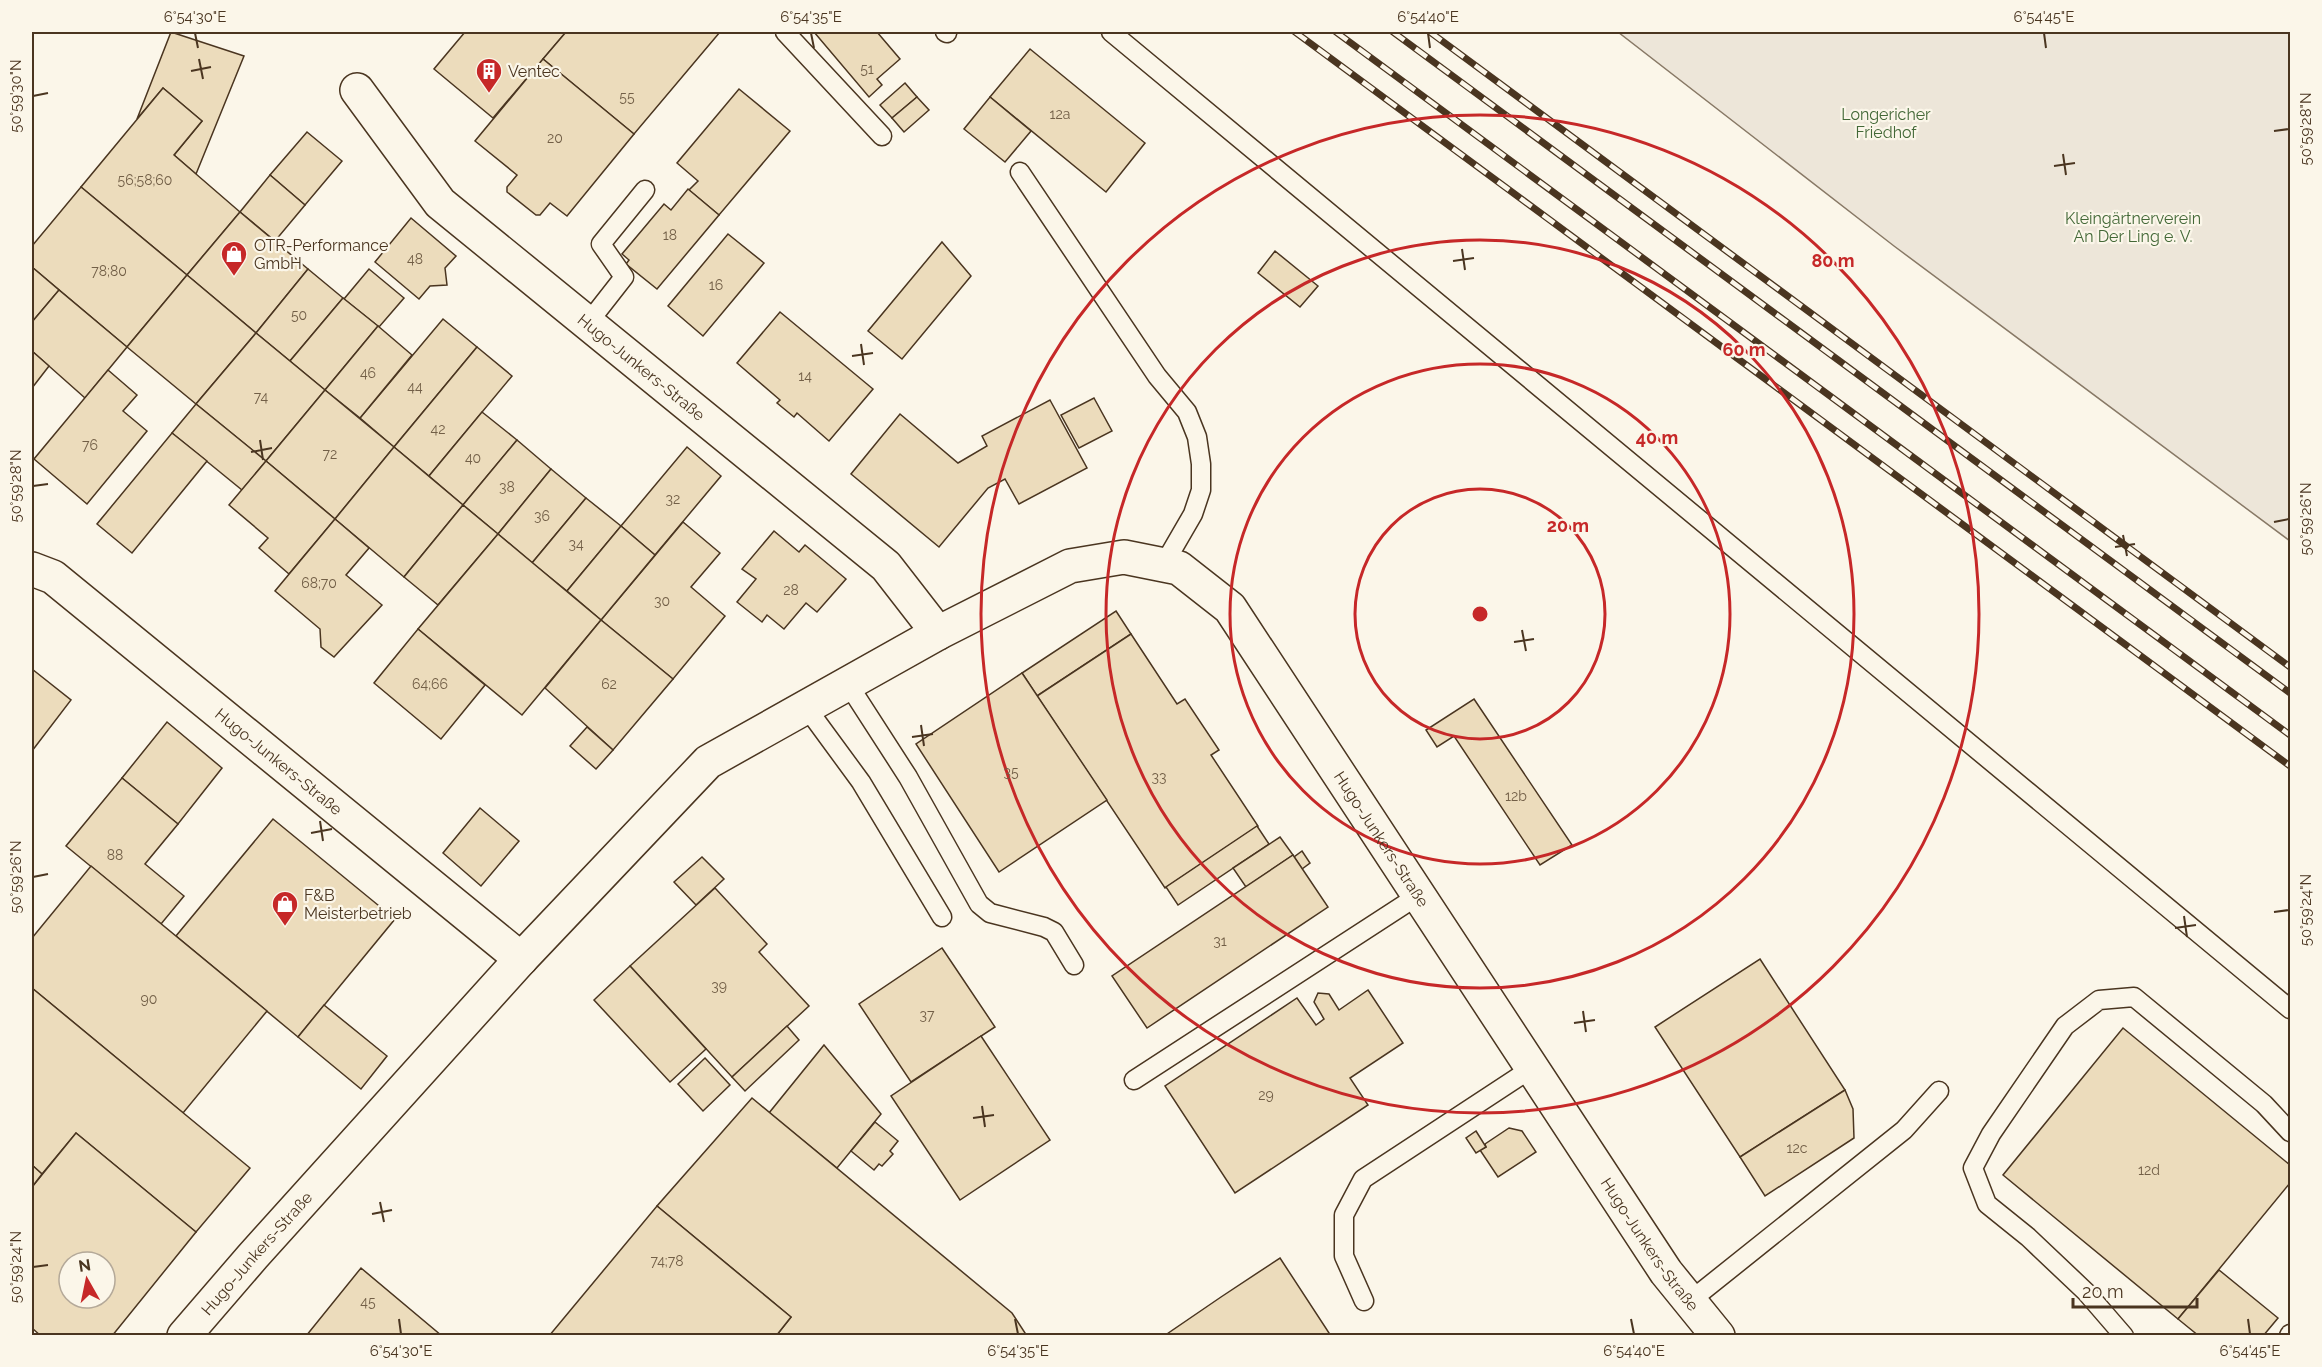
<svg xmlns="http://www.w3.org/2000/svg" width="2322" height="1367" font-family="Raleway,sans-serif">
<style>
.green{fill:#ede6d9;stroke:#887966;stroke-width:1.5}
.building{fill:#ecdcbc;stroke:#4a3520;stroke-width:1.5;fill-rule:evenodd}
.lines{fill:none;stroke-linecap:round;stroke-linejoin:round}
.lane-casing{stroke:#4a3520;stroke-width:21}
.street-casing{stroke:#4a3520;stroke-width:36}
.lane{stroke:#fbf6e9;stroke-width:18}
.street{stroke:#fbf6e9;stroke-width:33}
.rail-casing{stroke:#4a3520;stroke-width:7}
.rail{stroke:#fbf6e9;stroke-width:4.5;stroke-dasharray:14;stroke-linecap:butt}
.ticks{fill:none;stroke:#4a3520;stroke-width:2}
.ring{fill:none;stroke:#c62828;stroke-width:3}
.labels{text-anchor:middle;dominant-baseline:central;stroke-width:4.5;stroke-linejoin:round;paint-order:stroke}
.number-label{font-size:14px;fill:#725f47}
.poi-label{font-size:16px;fill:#4a3520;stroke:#fbf6e9;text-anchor:start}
.park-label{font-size:16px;fill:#436837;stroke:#fbf6e9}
.street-label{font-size:16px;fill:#4a3520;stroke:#fbf6e9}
.centre{fill:#c62828;stroke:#fbf6e9;stroke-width:3}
.ring-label{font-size:18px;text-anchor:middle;font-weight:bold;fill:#c62828;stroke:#fbf6e9;stroke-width:4.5;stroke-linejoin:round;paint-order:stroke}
.neatline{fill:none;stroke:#4a3520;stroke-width:2}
.ticks-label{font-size:15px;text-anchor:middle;fill:#4a3520}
</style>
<rect width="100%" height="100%" fill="#fbf6e9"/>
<polygon class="green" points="1618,32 2290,32 2290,541 1894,246"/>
<g class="building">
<polygon points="171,32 244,56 196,174 174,155 202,121 163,88 137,119"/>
<polygon points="465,32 566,32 493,118 434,69"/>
<polygon points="566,32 720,32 634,134 543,59"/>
<polygon points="814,32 877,32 900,59 877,79 882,85 869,97"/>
<polygon points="1030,49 1145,143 1106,192 990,97"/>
<polygon points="543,59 634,134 567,216 550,203 540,215 536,215 507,192 507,187 517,175 475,141"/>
<polygon points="905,83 917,97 892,118 880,105"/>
<polygon points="163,88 202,121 174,155 240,212 187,275 81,187"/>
<polygon points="739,89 790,131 719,215 689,190 698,181 677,163"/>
<polygon points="917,97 929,110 904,132 892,118"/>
<polygon points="990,97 1031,131 1005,162 964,129"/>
<polygon points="307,132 342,161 305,205 270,175"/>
<polygon points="270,175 305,205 275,241 240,212"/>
<polygon points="81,187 187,275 127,347 32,267 32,246"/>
<polygon points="688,189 719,215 657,289 626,264 629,260 622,254 664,204 671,210"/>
<polygon points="240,212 308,269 256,333 187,275"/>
<polygon points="411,218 456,256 445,268 447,285 430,286 419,299 375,262"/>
<polygon points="728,234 764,263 703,336 668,306"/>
<polygon points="942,242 971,276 902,359 868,331"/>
<polygon points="1275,251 1318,286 1300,307 1258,273"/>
<polygon points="32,267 59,290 32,322"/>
<polygon points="308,269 343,298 290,361 256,333"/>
<polygon points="369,269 404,298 379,327 344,299"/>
<polygon points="187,275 256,333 196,404 127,347"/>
<polygon points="59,290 127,347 85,398 32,351 32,322"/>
<polygon points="343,298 378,326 325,390 290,361"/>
<polygon points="780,312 873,389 829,441 797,413 794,417 777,403 780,400 737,363"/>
<polygon points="443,319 477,347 394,447 360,418"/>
<polygon points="378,326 412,355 360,418 325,390"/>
<polygon points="256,333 325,390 266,461 196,404"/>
<polygon points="477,347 512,376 429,476 394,447"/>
<polygon points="32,351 49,366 32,388"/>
<polygon points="108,370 137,395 123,411 147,431 87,504 34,459"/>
<polygon points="325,390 394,447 335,519 266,461"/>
<polygon points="1094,398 1112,431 1079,448 1061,415"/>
<polygon points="1050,400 1087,468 1019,504 1005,479 988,488 939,547 851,474 900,414 958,463 987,446 982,436"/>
<polygon points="196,404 266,461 242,490 172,433"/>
<polygon points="482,412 517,440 463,505 429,476"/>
<polygon points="172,433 207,461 132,553 97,524"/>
<polygon points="517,440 551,469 498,534 463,505"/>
<polygon points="394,447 463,505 404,577 335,519"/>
<polygon points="687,447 721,476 655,555 621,526"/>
<polygon points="266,461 335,519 289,574 259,548 268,538 229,505"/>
<polygon points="551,469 586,498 532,563 498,534"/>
<polygon points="586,498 621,526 567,591 532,563"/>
<polygon points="463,505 498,534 438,605 404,577"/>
<polygon points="335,519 369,548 346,575 382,605 334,657 321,647 320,629 275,591"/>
<polygon points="683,522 720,553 691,587 725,616 673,679 601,620"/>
<polygon points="621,526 655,555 601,620 567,591"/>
<polygon points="774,531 799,552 805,545 846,579 817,612 806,603 784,629 767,615 762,622 737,602 756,579 742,569"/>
<polygon points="498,534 601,620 522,715 418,629"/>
<polygon points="1116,611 1131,634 1037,696 1022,673"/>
<polygon points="601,620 673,679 613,750 545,688"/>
<polygon points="418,629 485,685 441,739 374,683"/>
<polygon points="1131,634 1177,704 1185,699 1219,750 1211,755 1258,826 1165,888 1037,696"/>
<polygon points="32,669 71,700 32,751"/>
<polygon points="1022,673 1107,800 999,872 916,744"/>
<polygon points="1474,699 1572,845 1540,865 1454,736 1437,747 1426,730"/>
<polygon points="167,722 222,768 178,824 122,778"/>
<polygon points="587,727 613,750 596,769 570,746"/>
<polygon points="122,778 178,824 145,864 184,896 161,924 66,846"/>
<polygon points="480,808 519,841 481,886 443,853"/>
<polygon points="273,819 395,919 298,1037 176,936"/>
<polygon points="1257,826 1269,844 1178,905 1166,887"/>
<polygon points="1280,837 1293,855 1246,887 1233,868"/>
<polygon points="1302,851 1310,863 1302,869 1294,857"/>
<polygon points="1293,855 1328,907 1147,1028 1112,976"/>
<polygon points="702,857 724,879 696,905 674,882"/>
<polygon points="91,866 267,1011 183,1113 32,988 32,938"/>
<polygon points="715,888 767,944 759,952 809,1006 732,1077 630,966"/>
<polygon points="942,948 995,1027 911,1082 859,1004"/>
<polygon points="1760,959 1845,1090 1740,1157 1655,1027"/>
<polygon points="630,966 706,1049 670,1082 594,1000"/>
<polygon points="32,988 250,1168 196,1232 76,1133 42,1174 32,1165"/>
<polygon points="1368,990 1403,1043 1350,1078 1368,1105 1235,1193 1165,1086 1297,998 1316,1025 1324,1019 1314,1002 1318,993 1329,994 1339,1010"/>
<polygon points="324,1005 387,1056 361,1089 298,1037"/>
<polygon points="787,1026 799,1040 745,1091 732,1077"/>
<polygon points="2123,1028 2290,1165 2290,1183 2178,1319 2003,1175"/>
<polygon points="981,1036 1050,1140 960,1200 891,1096"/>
<polygon points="824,1045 881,1114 837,1168 769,1113"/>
<polygon points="705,1058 730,1085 703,1111 678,1084"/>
<polygon points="1845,1090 1853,1109 1854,1138 1765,1196 1740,1157"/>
<polygon points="752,1098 1012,1313 1027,1336 776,1336 791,1317 657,1206"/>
<polygon points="875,1122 898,1141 890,1151 893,1154 882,1166 879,1164 874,1170 851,1151"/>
<polygon points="1509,1128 1522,1131 1536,1152 1498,1177 1480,1150 1486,1147 1485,1144"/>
<polygon points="1476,1131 1486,1147 1476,1153 1466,1138"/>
<path d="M 76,1133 L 196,1232 L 112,1336 L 41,1336 L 32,1328 L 32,1187 ZM 69,1262 L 105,1262 L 105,1298 L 69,1298 Z"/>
<polygon points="32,1165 42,1174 32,1187"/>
<polygon points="657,1206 791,1317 776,1336 549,1336"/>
<polygon points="1280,1258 1331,1336 1164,1336 1221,1297"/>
<polygon points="361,1268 442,1336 306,1336"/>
<polygon points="2219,1270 2278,1318 2263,1336 2199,1336 2178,1319"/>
</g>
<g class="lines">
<g class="lane-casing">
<g id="lane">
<polyline points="785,32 882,136"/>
<polyline points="945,32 947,33"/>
<polyline points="1111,32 2290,1009"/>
<polyline points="1020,172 1157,376 1187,412 1197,437 1201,464 1201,490 1193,514 1164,564"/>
<polyline points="588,323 624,277 601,244 645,190"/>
<polyline points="848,684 908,777 979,904 990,913 1044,927 1054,932 1074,965"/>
<polyline points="806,707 861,782 942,917"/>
<polyline points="1134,1080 1419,895"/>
<polyline points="1364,1301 1344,1256 1344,1215 1363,1179 1532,1068"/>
<polyline points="1690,1301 1904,1130 1939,1091"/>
<polyline points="2124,1336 2086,1292 2028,1237 1987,1204 1973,1168 1991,1134 2065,1026 2099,1000 2134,997 2264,1104 2290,1132"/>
<polyline points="2289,1336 2290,1334"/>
</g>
</g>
<g class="street-casing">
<g id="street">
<path id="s1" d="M 357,90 L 440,203 L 886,566 L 938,633"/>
<path id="s2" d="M 32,569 L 53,577 L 521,959"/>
<path id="s3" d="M 184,1336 L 253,1256 L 521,959 L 708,762 L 938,633 L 1070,566 L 1124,557 L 1179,568 L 1230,608 L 1666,1272 L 1718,1336"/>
</g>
</g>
<use href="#lane" class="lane"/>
<use href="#street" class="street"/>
<g class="rail-casing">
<g id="rail">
<polyline points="1295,32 2290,766"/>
<polyline points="1336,32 2290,735"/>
<polyline points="1393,32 2290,693"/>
<polyline points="1430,32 2290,667"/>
</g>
</g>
<use href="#rail" class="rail"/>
</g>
<path class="ticks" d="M 195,33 L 198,48M 811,33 L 814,48M 1428,33 L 1430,48M 2044,33 L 2046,48M 199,59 L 203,79M 191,71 L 211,67M 33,96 L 48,93M 2274,131 L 2289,129M 2063,154 L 2066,175M 2054,166 L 2075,163M 1462,249 L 1465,270M 1453,261 L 1474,258M 861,344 L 864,365M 852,356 L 873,353M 260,440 L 263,460M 251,452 L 272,448M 33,486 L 48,484M 2274,522 L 2289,519M 2123,535 L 2127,556M 2115,547 L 2135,544M 1522,630 L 1526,651M 1514,642 L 1534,639M 921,725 L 924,746M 912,737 L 933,734M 320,821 L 323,841M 311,833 L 332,829M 33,877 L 48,874M 2274,912 L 2289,910M 2184,916 L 2187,937M 2175,928 L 2196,925M 1583,1011 L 1586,1032M 1574,1023 L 1595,1020M 982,1106 L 985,1127M 973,1118 L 994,1115M 380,1202 L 384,1222M 372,1214 L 392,1210M 33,1267 L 48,1265M 399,1319 L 401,1334M 1015,1319 L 1018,1334M 1631,1319 L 1634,1334M 2248,1319 L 2250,1334"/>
<g class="ring">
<circle cx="1480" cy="614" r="125"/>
<circle cx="1480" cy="614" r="250"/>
<circle cx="1480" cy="614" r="374"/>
<circle cx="1480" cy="614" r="499"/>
</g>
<defs>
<g id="building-pin" transform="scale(1.35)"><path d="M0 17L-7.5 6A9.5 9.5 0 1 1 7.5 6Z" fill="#c62828" stroke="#fbf6e9"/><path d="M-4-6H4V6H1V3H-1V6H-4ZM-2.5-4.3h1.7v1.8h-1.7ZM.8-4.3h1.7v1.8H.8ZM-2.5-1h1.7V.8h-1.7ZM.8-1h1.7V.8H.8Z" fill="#fff"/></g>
<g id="shop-pin" transform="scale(1.35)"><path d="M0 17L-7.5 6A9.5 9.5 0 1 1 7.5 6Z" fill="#c62828" stroke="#fbf6e9"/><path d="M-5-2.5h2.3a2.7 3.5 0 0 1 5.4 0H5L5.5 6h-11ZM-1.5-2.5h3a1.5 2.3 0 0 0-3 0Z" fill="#fff"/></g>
</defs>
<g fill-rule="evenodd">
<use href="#building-pin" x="489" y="71"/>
<use href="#shop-pin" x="234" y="254"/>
<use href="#shop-pin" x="285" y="904"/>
</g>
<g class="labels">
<g class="number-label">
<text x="867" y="69">51</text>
<text x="627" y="97">55</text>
<text x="1060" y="114">12a</text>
<text x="555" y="138">20</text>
<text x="145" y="180">56;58;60</text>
<text x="670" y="235">18</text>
<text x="415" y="259">48</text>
<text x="109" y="271">78;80</text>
<text x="716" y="285">16</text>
<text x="299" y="315">50</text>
<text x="368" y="373">46</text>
<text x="805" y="376">14</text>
<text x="415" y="387">44</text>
<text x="261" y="397">74</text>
<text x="438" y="429">42</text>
<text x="90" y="445">76</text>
<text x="330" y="454">72</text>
<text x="473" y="458">40</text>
<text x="507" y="487">38</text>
<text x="673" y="499">32</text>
<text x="542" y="516">36</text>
<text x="576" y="544">34</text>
<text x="319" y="583">68;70</text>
<text x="791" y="590">28</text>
<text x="662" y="601">30</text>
<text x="430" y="684">64;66</text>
<text x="609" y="684">62</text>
<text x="1011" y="772">35</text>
<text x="1159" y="777">33</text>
<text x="1516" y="796">12b</text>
<text x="115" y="855">88</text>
<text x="1220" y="941">31</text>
<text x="719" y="986">39</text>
<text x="149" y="999">90</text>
<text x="927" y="1015">37</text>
<text x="1266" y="1095">29</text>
<text x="1797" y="1148">12c</text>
<text x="2149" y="1170">12d</text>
<text x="667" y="1261">74;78</text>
<text x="368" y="1302">45</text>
</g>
<g class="poi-label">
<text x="508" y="71">Ventec</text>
<text x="254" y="245">OTR-Performance<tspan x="254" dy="18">GmbH</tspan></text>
<text x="304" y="895">F&amp;B<tspan x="304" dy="18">Meisterbetrieb</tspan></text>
</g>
<g class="park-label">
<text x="1886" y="114">Longericher<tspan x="1886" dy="18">Friedhof</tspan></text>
<text x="2133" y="218">Kleingärtnerverein<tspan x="2133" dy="18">An Der Ling e. V.</tspan></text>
</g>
<g class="street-label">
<text stroke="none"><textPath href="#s1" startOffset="400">Hugo-Junkers-Straße</textPath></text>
<text stroke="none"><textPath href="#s2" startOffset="314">Hugo-Junkers-Straße</textPath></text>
<text stroke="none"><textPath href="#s3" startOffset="1641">Hugo-Junkers-Straße</textPath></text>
<text stroke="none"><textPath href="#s3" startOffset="2127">Hugo-Junkers-Straße</textPath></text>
<text stroke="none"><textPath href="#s3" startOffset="110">Hugo-Junkers-Straße</textPath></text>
</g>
</g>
<circle cx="1480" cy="614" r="9" class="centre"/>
<g class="ring-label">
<text x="1833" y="267">80 m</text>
<text x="1744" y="356">60 m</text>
<text x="1657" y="444">40 m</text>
<text x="1568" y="532">20 m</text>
</g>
<rect width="2322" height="1367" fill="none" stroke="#fbf6e9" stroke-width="66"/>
<g transform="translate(87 1280) rotate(351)"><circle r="28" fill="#fbf6e9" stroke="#b4a999" stroke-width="1.5"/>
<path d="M0-4.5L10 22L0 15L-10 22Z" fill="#c62828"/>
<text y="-9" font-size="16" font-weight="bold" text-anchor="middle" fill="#4a3520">N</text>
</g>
<path d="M2073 1298v9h124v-9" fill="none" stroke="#4a3520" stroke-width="3"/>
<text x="2082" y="1298" font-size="18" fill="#4a3520" stroke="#fbf6e9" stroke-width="4.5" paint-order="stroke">20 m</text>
<rect x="33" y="33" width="2256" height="1301" class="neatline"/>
<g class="ticks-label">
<text x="195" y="22">6°54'30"E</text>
<text x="811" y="22">6°54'35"E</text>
<text x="1428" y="22">6°54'40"E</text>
<text x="2044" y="22">6°54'45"E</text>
<text transform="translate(16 96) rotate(-90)" y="5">50°59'30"N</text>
<text transform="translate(2306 129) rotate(-90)" y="5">50°59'28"N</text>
<text transform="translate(16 486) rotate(-90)" y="5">50°59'28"N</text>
<text transform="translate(2306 519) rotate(-90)" y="5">50°59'26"N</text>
<text transform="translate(16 877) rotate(-90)" y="5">50°59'26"N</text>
<text transform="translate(2306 910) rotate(-90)" y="5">50°59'24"N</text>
<text transform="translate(16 1267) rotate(-90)" y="5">50°59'24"N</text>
<text x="401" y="1356">6°54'30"E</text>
<text x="1018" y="1356">6°54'35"E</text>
<text x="1634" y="1356">6°54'40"E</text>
<text x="2250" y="1356">6°54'45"E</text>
</g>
</svg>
